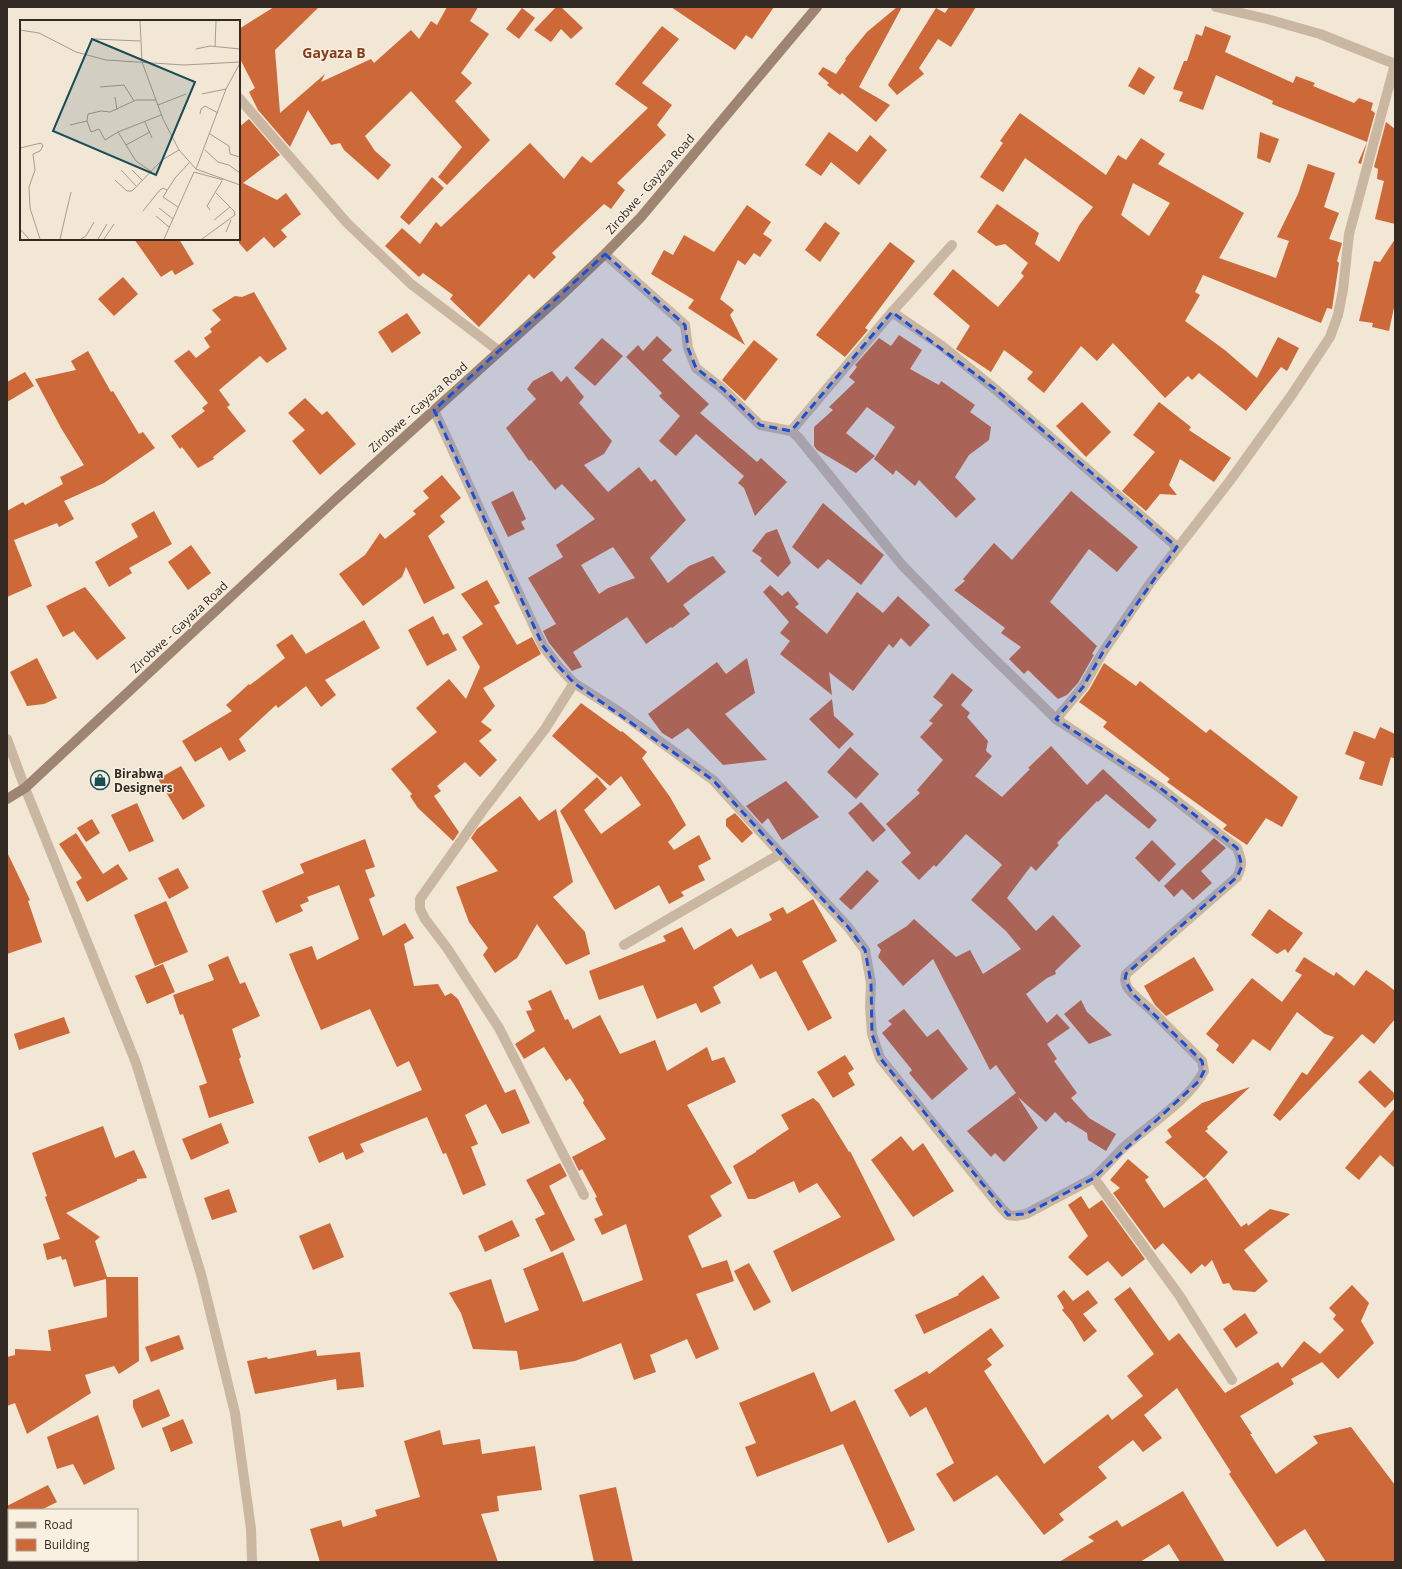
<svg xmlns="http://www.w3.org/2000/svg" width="1402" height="1569" font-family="'Open Sans',sans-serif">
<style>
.building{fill:#cd6838;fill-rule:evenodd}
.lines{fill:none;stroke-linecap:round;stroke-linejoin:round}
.street{stroke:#cab7a1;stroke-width:10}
.secondary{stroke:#9d8572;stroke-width:10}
.marked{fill:#1d4ed8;fill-opacity:0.2;stroke:#1d4ed8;stroke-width:3;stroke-dasharray:8 5;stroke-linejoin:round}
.labels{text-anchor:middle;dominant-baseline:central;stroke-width:3;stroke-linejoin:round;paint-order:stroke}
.street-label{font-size:12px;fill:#332a24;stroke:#faf0e1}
.poi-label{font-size:12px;font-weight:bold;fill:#332a24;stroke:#faf0e1;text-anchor:start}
.quarter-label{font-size:14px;font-weight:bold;fill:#863c19;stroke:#faf0e1}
.inset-road{fill:none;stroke:#a69b8e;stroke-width:1}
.view{fill:#184d56;fill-opacity:0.15;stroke:#184d56;stroke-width:2}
.inset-edge{fill:none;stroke:#332a24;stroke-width:2}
</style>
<rect width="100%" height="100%" fill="#f2e6d5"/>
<g class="building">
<polygon points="274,7 319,7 275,50 280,113 325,74 321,82 371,59 374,63 411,30 419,39 431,21 437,25 447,7 478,7 470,21 489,34 461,73 472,83 455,101 490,140 447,185 438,177 462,147 411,91 365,136 375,151 391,165 378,180 344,150 340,143 331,145 308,110 290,147 258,110 249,92 255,88 239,57 239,29"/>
<polygon points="556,7 561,7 583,28 571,39 561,29 551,42 534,30"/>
<polygon points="671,7 774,7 752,39 746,35 735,50"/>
<polygon points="897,7 902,7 859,87 890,105 876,122 842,93 840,95 827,85 829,83 818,74 823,67 836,74 846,60 845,59 867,32"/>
<polygon points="949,7 976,7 951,47 938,39 919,68 924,74 897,95 888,85 936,8 945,13"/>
<polygon points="522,8 535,18 519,39 506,29"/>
<polygon points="662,26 679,39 642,83 672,105 657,125 666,135 617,183 625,190 611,209 604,204 552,253 556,257 534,279 529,274 479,327 450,299 453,295 423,273 419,277 385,246 402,228 420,244 436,222 441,227 530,143 564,179 582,156 591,163 648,108 615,84"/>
<polygon points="1205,26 1231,36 1225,52 1293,83 1296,76 1315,83 1313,86 1354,103 1359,98 1373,103 1371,110 1375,113 1361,164 1358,163 1367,142 1272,104 1273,101 1216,75 1203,110 1179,101 1183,92 1173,89 1184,61 1187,61 1196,34 1202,36"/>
<polygon points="1139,67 1155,77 1144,95 1128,86"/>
<path d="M 1020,113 L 1106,175 L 1118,155 L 1126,160 L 1141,138 L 1165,154 L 1158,164 L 1244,213 L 1219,258 L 1276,278 L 1289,241 L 1277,237 L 1298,194 L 1308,164 L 1335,173 L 1324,207 L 1339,213 L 1329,239 L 1342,243 L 1337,261 L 1339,263 L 1332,309 L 1327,308 L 1321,323 L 1203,275 L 1195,292 L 1200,295 L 1185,321 L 1226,351 L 1257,378 L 1278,337 L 1299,348 L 1287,371 L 1281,367 L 1246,411 L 1199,373 L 1192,380 L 1188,376 L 1165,398 L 1113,343 L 1097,361 L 1081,346 L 1044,393 L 1027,379 L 1033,372 L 1004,350 L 991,372 L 956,349 L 970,326 L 933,294 L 953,269 L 998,307 L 1024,276 L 1021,273 L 1028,263 L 1005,244 L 996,246 L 977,232 L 997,204 L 1039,233 L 1035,244 L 1059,262 L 1080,224 L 1093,207 L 1025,158 L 1003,192 L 980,177 L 1003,143 L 1000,141 ZM 1133,183 L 1170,203 L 1149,236 L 1121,215 Z"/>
<polygon points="249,119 280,155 243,183 277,200 286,193 301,214 281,230 287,237 274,248 264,237 247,252 239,243 239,127"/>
<polygon points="1386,122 1395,129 1395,224 1375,219 1384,181 1377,179 1378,169 1374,167"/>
<polygon points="829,132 857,152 870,135 887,150 859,185 831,162 821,176 805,165"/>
<polygon points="1260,132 1279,139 1270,163 1257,158"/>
<polygon points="432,177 444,188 409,225 400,217"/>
<polygon points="747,205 771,222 763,234 772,240 760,257 754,253 745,265 738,260 720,299 734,310 730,315 745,345 688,308 694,300 651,274 664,250 673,255 684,235 714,252"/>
<polygon points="825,222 840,233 820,262 805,250"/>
<polygon points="134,239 179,239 194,264 175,275 172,270 161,277"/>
<polygon points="1395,239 1395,303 1389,331 1372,327 1373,323 1359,321 1374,261 1380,262"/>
<polygon points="890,242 915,261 865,328 868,330 845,357 816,335"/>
<polygon points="123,277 138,294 114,316 98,299"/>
<polygon points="254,292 287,349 267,363 260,356 219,390 230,405 227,407 246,431 213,457 214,459 198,468 182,447 180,449 171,436 205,411 202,408 208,403 174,361 189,350 196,358 210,347 204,338 212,332 210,329 221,320 212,310 235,296 242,297"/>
<polygon points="407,313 421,333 392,353 378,332"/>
<polygon points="899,335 922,350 910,369 939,385 941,381 975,405 970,412 991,427 989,440 969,455 955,477 976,499 956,518 919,480 915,486 896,470 893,475 874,459 895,427 867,407 846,433 875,456 856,473 817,450 814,446 814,427 833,410 829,407 855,382 849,377 857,367 855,365 879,338 891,346"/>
<polygon points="657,336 672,350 662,360 709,404 700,413 757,462 761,458 787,482 755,516 744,488 738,483 744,476 696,434 676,456 659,441 680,416 659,396 662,393 626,357 638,345 643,351"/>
<polygon points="602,338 623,356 595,386 574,368"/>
<polygon points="754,340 778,359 745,401 722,380"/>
<polygon points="88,351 111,392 113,391 139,434 143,432 155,448 104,483 64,501 74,519 59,527 57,523 14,540 32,586 7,597 7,511 23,502 25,505 63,484 60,477 84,465 61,428 35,379 76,370 71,361"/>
<path d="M 552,371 L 561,382 L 567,376 L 584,397 L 579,403 L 612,441 L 604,454 L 584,465 L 608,492 L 639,467 L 651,482 L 655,479 L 686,520 L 650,558 L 668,583 L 689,566 L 713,556 L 726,572 L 683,605 L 690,614 L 672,628 L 671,627 L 646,644 L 627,617 L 573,652 L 582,667 L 572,671 L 549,643 L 543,631 L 556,624 L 528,578 L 563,557 L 556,545 L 595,519 L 562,484 L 555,490 L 531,460 L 529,461 L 506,428 L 536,399 L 527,389 L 533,381 ZM 613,547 L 635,578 L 608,588 L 599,594 L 581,565 Z"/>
<polygon points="25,372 34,386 7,402 7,382"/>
<polygon points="305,398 322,415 327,411 356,444 320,475 292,441 305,430 288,413"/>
<polygon points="1082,402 1111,432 1086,457 1056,426"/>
<polygon points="1159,402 1191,427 1189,430 1231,458 1214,482 1180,459 1169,485 1177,495 1160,494 1146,511 1122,491 1155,452 1133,435"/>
<polygon points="442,475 461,498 440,516 445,522 428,536 455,588 424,604 406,567 402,577 363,606 339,574 365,555 380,533 385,539 416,514 413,511 429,498 423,491"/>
<polygon points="513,491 526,519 521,522 525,529 508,537 491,502"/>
<polygon points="1071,491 1138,547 1117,572 1089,549 1050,602 1097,646 1092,654 1094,655 1078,683 1067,695 1058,699 1028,670 1024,674 1009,659 1021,647 1001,633 1005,628 954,590 965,581 963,579 994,543 1012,560"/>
<polygon points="823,503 884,555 861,585 828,559 818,569 792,547"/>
<polygon points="154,511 172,544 129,568 132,573 109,587 95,562 138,537 131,524"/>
<polygon points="777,529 791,563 778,577 760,561 762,558 752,551 766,533"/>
<polygon points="191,545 211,573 188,590 168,562"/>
<polygon points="487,580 500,603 494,606 517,645 532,637 541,654 483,688 495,706 481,722 492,730 479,741 497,760 480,777 465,762 437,786 441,791 434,796 459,832 453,841 418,808 410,796 412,794 391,769 437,732 416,708 449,679 466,699 480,667 462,637 483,624 461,594"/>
<polygon points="770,585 782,596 788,591 799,604 795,607 827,634 857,592 883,613 898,596 930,625 910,647 901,638 893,648 889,644 853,691 829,672 832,695 780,654 790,641 780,633 789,622 763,592"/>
<polygon points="85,587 126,638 97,660 74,631 63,637 46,606"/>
<polygon points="433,616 443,635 448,633 457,650 427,666 408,630"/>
<polygon points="364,620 380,648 325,680 336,695 321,707 306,686 278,708 276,705 239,739 246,751 229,761 221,747 195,762 182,741 232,711 226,705 249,684 250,685 285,658 276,645 292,634 306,654"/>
<polygon points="37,658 57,698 44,704 27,706 10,672"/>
<polygon points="747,658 755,693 725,714 767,760 723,765 688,728 672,739 662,733 648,714 717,662 726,674"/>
<polygon points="1104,663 1136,686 1140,681 1206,733 1210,729 1298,797 1282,827 1266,818 1247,845 1223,829 1227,825 1167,782 1170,779 1103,727 1107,722 1079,702 1089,690"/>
<polygon points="952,673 973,690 961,705 970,713 967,717 988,741 986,751 992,756 975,776 1002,797 1030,769 1028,768 1051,746 1087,785 1103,769 1157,820 1149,829 1106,794 1098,802 1097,801 1057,843 1059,845 1036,871 1031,866 1007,898 1036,931 1053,915 1081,946 1055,971 1056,974 1047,978 1026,994 1047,1023 1057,1014 1070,1028 1047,1044 1057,1059 1054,1061 1077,1093 1071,1098 1089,1118 1116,1134 1106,1151 1088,1140 1087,1133 1068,1121 1066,1123 1055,1112 1046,1122 1018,1097 1038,1128 1004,1162 995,1153 991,1157 967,1131 1016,1093 996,1065 990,1070 933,959 903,986 878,957 881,950 877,945 907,926 914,919 956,957 970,950 983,974 1021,949 1006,931 971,900 1002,865 998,861 966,834 936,867 934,865 919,880 901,862 911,853 886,824 920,793 917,790 943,760 920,737 933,723 929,721 943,705 933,697"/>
<polygon points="832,699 834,716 854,734 839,749 809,719"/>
<polygon points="581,703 621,732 622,731 647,752 642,758 670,797 686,825 668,842 674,850 699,835 711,859 698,866 705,880 681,892 684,896 669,904 659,885 615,910 560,811 597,777 607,789 584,810 601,834 641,805 621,776 610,786 552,736"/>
<polygon points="1380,727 1395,734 1395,759 1391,757 1382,786 1359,779 1365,762 1345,754 1354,731 1375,739"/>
<polygon points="850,747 879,774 856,799 827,772"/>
<polygon points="181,766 205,806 183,820 158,779"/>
<polygon points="786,781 819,817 782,840 768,818 762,824 746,806"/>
<polygon points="520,796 539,821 556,809 573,882 553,897 585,932 590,954 566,965 537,924 517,958 495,973 483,955 488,948 469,922 456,887 498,871 471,838 477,829"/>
<polygon points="861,802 886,830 873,842 848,813"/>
<polygon points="137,803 154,841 129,852 111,815"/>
<polygon points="735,813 753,833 742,843 726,826 726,819"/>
<polygon points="92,819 100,833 86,842 77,828"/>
<polygon points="76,833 103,874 118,864 128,879 87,902 76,882 82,878 59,844"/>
<polygon points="1214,838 1226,848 1201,871 1212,883 1193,900 1182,889 1174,897 1164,886"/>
<polygon points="365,839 375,867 365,870 375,896 369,899 383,936 405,923 414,938 404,944 414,986 438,984 445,996 451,993 458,999 505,1093 515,1089 530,1123 502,1134 486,1104 465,1115 478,1144 471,1147 486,1185 463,1195 446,1153 443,1154 427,1117 360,1144 364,1152 346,1160 343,1152 319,1163 308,1137 422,1090 409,1061 397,1067 370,1009 321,1030 295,969 289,954 312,946 317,960 359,939 339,885 307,897 309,901 300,905 303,911 276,923 262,891 304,873 300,864"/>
<polygon points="1152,840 1176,864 1159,882 1135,858"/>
<polygon points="7,852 30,900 28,901 42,942 7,954"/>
<polygon points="178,868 189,888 169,899 158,878"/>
<polygon points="867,870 879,881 851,910 839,899"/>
<polygon points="813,899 837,941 802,961 832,1018 808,1031 776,971 760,979 752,964 713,987 721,1003 701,1013 696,1003 657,1019 643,985 599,1000 589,971 666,941 663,936 682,927 694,950 731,928 737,937 772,920 769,914 783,907 787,914"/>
<polygon points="166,901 188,952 155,966 134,915"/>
<polygon points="1269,909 1303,933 1288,953 1285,949 1277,954 1251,935"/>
<polygon points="228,956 240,984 245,982 260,1016 232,1029 241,1057 239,1059 254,1103 209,1118 199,1086 207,1083 183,1014 180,1015 173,995 214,980 208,965"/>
<polygon points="1194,957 1214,990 1166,1016 1155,1005 1144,986"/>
<polygon points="1304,957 1334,976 1336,972 1354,986 1366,970 1385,983 1395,991 1395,1019 1374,1044 1362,1034 1280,1121 1273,1115 1302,1072 1307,1075 1334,1037 1325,1034 1297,1012 1270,1051 1253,1039 1233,1064 1216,1050 1219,1045 1206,1034 1252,978 1282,1002 1302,975 1295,971"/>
<polygon points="163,964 175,992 147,1004 135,976"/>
<polygon points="551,990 565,1020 568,1019 573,1029 600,1015 620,1054 655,1040 667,1071 707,1047 712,1061 724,1057 736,1082 687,1105 732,1183 710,1196 722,1216 688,1236 702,1268 727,1260 734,1281 696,1294 719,1349 696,1359 687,1339 650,1355 656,1372 634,1380 621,1343 575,1361 520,1370 517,1351 473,1349 461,1313 449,1293 491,1279 505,1323 539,1310 523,1269 563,1252 583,1302 643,1280 626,1224 602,1235 594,1219 603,1215 595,1198 597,1197 582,1169 579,1171 572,1157 606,1139 583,1103 584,1100 570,1078 566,1081 544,1047 524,1059 515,1044 535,1031 526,1011 532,1010 528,1001"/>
<polygon points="1081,1000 1087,1012 1112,1035 1089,1044 1064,1014"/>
<polygon points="904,1009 927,1037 938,1029 968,1069 932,1100 909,1073 912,1070 882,1033 892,1024 888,1021"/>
<polygon points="64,1017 70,1033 19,1050 14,1034"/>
<polygon points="845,1055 854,1069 848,1073 855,1085 833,1098 817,1072"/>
<polygon points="1370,1070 1395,1094 1395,1098 1385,1108 1358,1082"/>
<polygon points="1250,1087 1207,1127 1208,1129 1205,1131 1228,1152 1204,1178 1165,1142 1172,1137 1167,1130 1202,1103"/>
<polygon points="813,1098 819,1103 849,1152 850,1151 895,1240 792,1292 773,1251 841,1217 817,1183 799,1193 794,1181 755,1199 748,1199 733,1166 756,1152 756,1151 789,1129 781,1115"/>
<polygon points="1395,1108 1395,1168 1380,1155 1359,1180 1345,1168"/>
<polygon points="221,1123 229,1143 191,1160 182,1139"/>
<polygon points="103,1126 115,1158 134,1150 147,1178 137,1179 137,1181 66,1213 100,1237 95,1241 107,1277 138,1277 139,1361 119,1374 114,1366 85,1375 91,1393 27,1434 15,1403 7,1406 7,1357 15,1355 15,1349 51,1351 48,1330 107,1317 106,1279 74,1287 66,1259 62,1260 61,1256 47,1260 43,1244 60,1239 45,1197 47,1196 32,1153"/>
<polygon points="901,1136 913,1151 923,1143 954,1191 913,1217 871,1160"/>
<polygon points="1128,1159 1149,1177 1145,1180 1164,1208 1206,1178 1241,1227 1247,1223 1248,1226 1270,1209 1290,1214 1244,1250 1268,1281 1255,1292 1233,1290 1229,1283 1223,1284 1212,1260 1205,1267 1202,1264 1191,1274 1163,1243 1155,1250 1113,1193 1120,1188 1110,1180"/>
<polygon points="560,1163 567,1176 549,1186 575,1240 551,1252 535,1219 545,1214 526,1180"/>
<polygon points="229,1189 237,1212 212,1220 204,1198"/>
<polygon points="1081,1196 1089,1209 1102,1200 1145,1259 1122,1277 1108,1261 1087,1276 1068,1257 1088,1236 1068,1205"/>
<polygon points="512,1220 520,1236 485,1252 478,1236"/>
<polygon points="330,1223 344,1257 313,1270 299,1236"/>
<polygon points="749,1263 771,1302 754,1311 734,1271"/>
<polygon points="983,1275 1000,1298 924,1334 915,1315 959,1295 958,1294"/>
<polygon points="1352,1285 1369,1303 1361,1321 1374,1343 1338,1379 1322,1362 1291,1379 1294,1384 1240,1416 1252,1434 1250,1434 1276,1474 1318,1443 1313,1436 1351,1427 1395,1485 1395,1562 1326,1562 1305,1529 1277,1547 1229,1474 1231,1472 1177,1388 1144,1415 1162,1438 1143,1452 1133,1440 1098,1467 1107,1478 1059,1514 1064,1520 1044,1535 997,1475 954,1502 936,1474 954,1463 926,1407 910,1417 894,1390 927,1371 929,1374 991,1328 1004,1346 987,1359 992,1365 984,1371 1044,1464 1108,1414 1112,1420 1143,1396 1127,1376 1154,1354 1114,1299 1130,1287 1169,1341 1179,1333 1225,1393 1278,1362 1282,1368 1304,1341 1320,1354 1344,1330 1333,1319 1336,1315 1329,1308"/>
<polygon points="1064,1290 1073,1301 1088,1290 1098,1303 1083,1314 1097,1331 1084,1342 1072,1322 1062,1310 1064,1308 1057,1296"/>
<polygon points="1245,1313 1258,1333 1236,1348 1223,1329"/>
<polygon points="179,1335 184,1349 151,1362 145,1347"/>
<polygon points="316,1350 317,1356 360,1352 364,1387 337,1390 336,1379 255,1394 247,1361 267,1357 268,1359"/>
<polygon points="814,1372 831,1412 855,1400 915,1530 888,1543 843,1444 757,1477 745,1447 756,1443 739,1403"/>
<polygon points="159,1389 170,1416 142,1428 133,1407 133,1400"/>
<polygon points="98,1415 115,1469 84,1485 73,1464 57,1469 47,1437"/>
<polygon points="183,1419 193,1443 171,1452 162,1428"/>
<polygon points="440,1430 443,1445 480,1439 482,1454 535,1446 542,1490 497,1496 499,1511 481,1514 498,1562 320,1562 310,1529 341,1520 343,1527 377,1516 375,1510 420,1497 404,1441"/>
<polygon points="48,1485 57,1502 41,1510 7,1510 7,1506"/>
<polygon points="616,1487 633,1562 594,1562 579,1495"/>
<polygon points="1183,1491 1225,1562 1180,1562 1169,1544 1140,1562 1059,1562 1094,1541 1088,1537 1117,1520 1122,1527"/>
</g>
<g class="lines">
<g class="street">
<polyline points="1216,7 1267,19 1320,34 1395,64"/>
<polyline points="239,98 347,223 411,284 499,351"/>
<path d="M 605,254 L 685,325 L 688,348 L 696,368 L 723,389 L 760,425 L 791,431 L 798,437 L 902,565 L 979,644 L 1056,719 L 1159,787 L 1237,848 C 1242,861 1243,864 1237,877 L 1126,974 L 1125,980 L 1127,987 L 1133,994 L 1150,1009 L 1202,1061 L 1204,1071 C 1189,1100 1149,1125 1124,1147 C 1114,1157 1104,1168 1094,1178"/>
<polyline points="892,312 942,346 995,389 1177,547"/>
<polyline points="434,410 543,646 558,666 574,683 621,713 713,780 848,927 865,950 871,983 870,1007 872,1034 880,1058 997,1203 1008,1215 1015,1216 1026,1214 1094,1178 1179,1295 1232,1380"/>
<polyline points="791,431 892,312 952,245"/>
<polyline points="574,683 545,729 483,810 420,899 420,909 425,919 447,948 499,1028 584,1195"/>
<polyline points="1056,719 1083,687 1103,652 1151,582 1229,482 1291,396 1330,337 1338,315 1343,290 1349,234 1395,64"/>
<polyline points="7,739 25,788 136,1063 201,1274 235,1413 251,1529 252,1562"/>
<polyline points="624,945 780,854"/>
</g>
<polyline class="secondary" points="7,799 25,788 338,497 564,293 605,254 641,217 817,7"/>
</g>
<path class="marked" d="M 605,254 L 685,325 L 688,348 L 696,368 L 723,389 L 760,425 L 791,431 L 892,312 L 995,389 L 1177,547 L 1103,652 L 1083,687 L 1056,719 L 1159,787 L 1237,848 L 1242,866 L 1237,877 L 1126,974 L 1125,980 L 1133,994 L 1202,1061 L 1204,1071 L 1199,1081 L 1094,1178 L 1026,1214 L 1008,1215 L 880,1058 L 872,1034 L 871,983 L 865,950 L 848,927 L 713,780 L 574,683 L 558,666 L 543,646 L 434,410 Z"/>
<defs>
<g id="shop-ring" transform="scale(1)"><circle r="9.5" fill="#faf0e1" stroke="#184d56" stroke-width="1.5"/><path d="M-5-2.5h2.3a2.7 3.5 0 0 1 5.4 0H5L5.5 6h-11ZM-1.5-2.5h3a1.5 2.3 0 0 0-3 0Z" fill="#184d56"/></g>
</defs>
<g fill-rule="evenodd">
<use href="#shop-ring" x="100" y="780"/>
</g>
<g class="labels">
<g class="street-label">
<text transform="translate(650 184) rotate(-49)">Zirobwe - Gayaza Road</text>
<text transform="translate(418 407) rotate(-42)">Zirobwe - Gayaza Road</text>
<text transform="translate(179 627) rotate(-43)">Zirobwe - Gayaza Road</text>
</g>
<g class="poi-label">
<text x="114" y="773">Birabwa<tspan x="114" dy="14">Designers</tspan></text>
</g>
<g class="quarter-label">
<text x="334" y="52">Gayaza B</text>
</g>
</g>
<g transform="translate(20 20)">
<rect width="220" height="220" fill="#f2e6d5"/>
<path class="inset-road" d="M 120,1 L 122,42 L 143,99 L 159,130 L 176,149 L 220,165M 0,10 L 19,13 L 56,32 L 86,40 L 164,45 L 220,42M 74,19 L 120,21M 195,27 L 196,1M 176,29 L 190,26 L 220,29M 80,67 L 104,65 L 114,81M 182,74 L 206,69M 95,77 L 97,90M 138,85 L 166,74M 180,94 L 181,89 L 185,86 L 198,93M 67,101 L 71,112 L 79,109 L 85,120 L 98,112 L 141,95M 125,102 L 132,118M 50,105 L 67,101 L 68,94 L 81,91 L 90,92 L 116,80 L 136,80M 98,112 L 116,141 L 132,152M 190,114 L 209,126 L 210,134 L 220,137M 106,125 L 130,112M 0,128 L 21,123 L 23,126 L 20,131 L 13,134 L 15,150 L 9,167 L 10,188 L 20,219M 185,130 L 198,142 L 209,145 L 220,153M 176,149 L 206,69 L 220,43M 101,150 L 117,167M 112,150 L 123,161M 95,160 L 107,171 L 112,171 L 142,140 L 159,130M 158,187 L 143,177 L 155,158 L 169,143M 139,188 L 153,199M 190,190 L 187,186 L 202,161M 123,191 L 139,171 L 143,168 L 147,170M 136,196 L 149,207M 194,200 L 210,187M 0,209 L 9,219M 206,212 L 211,200M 40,219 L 51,172M 61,219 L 66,216 L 74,202M 78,219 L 87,204M 84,219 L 94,204M 144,219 L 174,152 L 203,160M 182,219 L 215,195 L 214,191 L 196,173"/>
<path class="view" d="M 72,19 L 175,62 L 136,155 L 33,111 Z"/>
<rect width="220" height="220" class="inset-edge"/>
</g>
<rect width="1402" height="1569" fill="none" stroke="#332a24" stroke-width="16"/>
<rect x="8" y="1509" width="130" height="52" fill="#faf0e1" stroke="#aaa195"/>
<rect x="16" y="1522" width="20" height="6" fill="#9d8572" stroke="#aaa195"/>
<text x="44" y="1529" font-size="12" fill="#332a24">Road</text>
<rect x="16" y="1539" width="20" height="12" fill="#cd6838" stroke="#aaa195"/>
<text x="44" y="1549" font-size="12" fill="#332a24">Building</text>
</svg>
